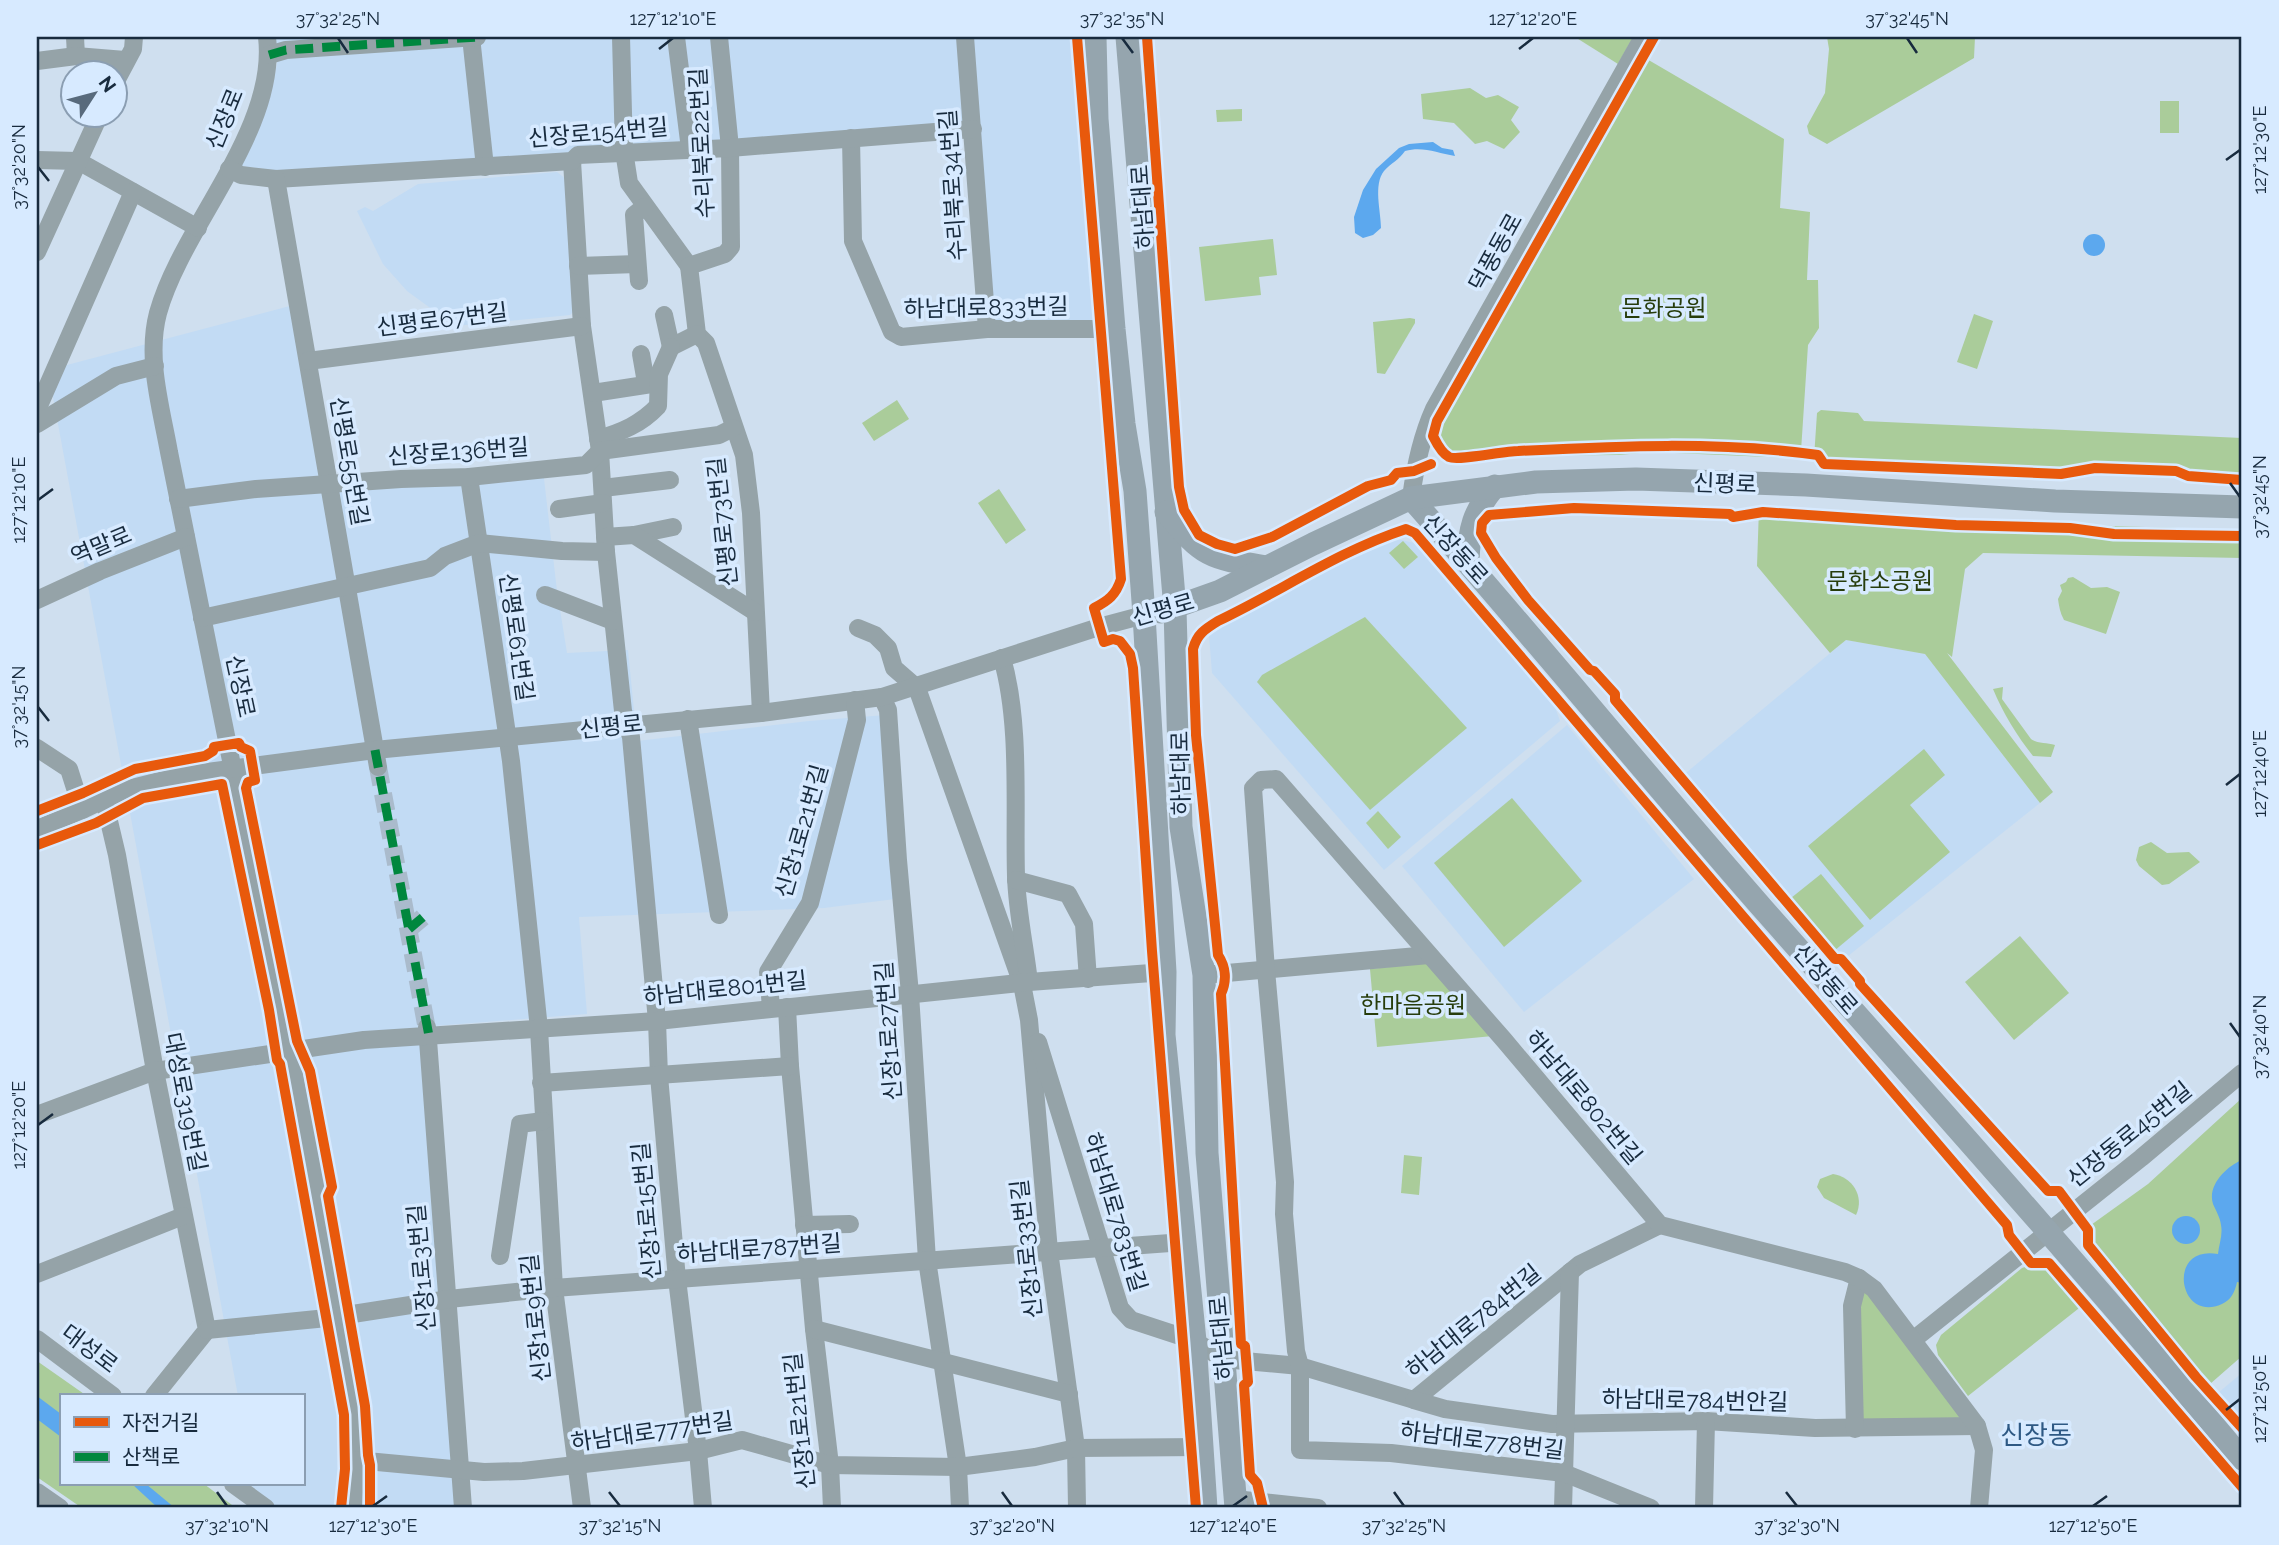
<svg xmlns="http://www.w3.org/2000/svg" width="2279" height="1545" font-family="Raleway,'Noto Sans KR',sans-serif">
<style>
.built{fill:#c2dbf4}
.green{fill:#aacc9a}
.water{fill:#5ca8ee}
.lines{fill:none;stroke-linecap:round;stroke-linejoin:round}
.minor-tunnel{stroke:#abc;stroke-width:18;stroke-dasharray:18 9;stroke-linecap:butt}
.minor{stroke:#95a3a8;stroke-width:18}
.major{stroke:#95a5ae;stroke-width:23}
.quiet{stroke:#00873e;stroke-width:9;stroke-dasharray:18 9;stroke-linecap:butt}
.cycleway-casing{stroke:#d7eaff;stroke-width:15}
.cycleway{stroke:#e8590c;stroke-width:10}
.ticks{fill:none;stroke:#182b3e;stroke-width:2.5}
.labels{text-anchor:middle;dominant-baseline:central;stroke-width:7;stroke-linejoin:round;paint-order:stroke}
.street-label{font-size:23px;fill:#182b3e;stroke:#d7eaff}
.park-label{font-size:23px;fill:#273d0c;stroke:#d7eaff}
.quarter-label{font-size:26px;fill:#2e5984;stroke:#d7eaff}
.neatline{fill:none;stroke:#182b3e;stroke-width:2.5}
.ticks-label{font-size:18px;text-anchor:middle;fill:#182b3e}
</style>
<rect width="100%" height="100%" fill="#cfdfef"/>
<g class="built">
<polygon points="272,37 1070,37 1095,322 993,326 975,127 311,175 241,166 263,115 273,85 278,58"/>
<polygon points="557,172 566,179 577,308 570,315 455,326 407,291 383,264 357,211 365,207 373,211 418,184"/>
<polygon points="305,302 338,490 543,470 557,591 567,653 628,650 637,741 809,721 886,715 903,898 824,908 579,917 587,1014 434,1026 466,1508 263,1508 254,1502 252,1484 303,1484 303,1396 238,1396 48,370"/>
<polygon points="1393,538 1414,543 1554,704 1560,721 1384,870 1212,673 1209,635 1320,570"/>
<polygon points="1846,640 1925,654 2040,803 1838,964 1681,777"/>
<polygon points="1567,725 1694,879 1524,1012 1402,866"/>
<polygon points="2242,1373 2242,1422 2218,1393"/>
</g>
<g class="green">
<polygon points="1575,37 1633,37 1618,64"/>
<polygon points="1827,37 1975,37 1974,58 1827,144 1809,134 1807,126 1825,93 1829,49"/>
<polygon points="1640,55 1784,139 1780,208 1810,212 1807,280 1818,280 1819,328 1808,345 1801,451 1795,458 1651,452 1619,455 1503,456 1459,461 1447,459 1437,451 1430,434"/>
<polygon points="1470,88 1486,98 1498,95 1519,107 1511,120 1520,132 1504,149 1487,141 1475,144 1454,123 1423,119 1421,94"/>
<rect x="2160" y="101" width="19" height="32"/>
<polygon points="1242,109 1242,121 1217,122 1216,110"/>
<polygon points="1273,239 1277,275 1259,277 1261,295 1205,301 1199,247"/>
<polygon points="1974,314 1993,321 1977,369 1957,362"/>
<polygon points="1410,318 1415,319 1415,323 1385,374 1377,373 1373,322"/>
<polygon points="897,400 909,419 874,441 862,423"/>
<polygon points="1821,410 1858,413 1864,421 2242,438 2242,485 2189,481 2176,476 2100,472 2059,479 1824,468 1817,466 1814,458 1817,413"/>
<polygon points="999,489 1026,530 1006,544 978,503"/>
<polygon points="1759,508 1954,521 2242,530 2242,558 1983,553 1965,569 1952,657 1947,653 2053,792 2040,803 1925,654 1846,640 1830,653 1757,566"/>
<polygon points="1403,541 1418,557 1404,569 1389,553"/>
<path d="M 2073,577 L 2091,588 L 2107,587 L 2120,592 L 2106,634 L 2064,620 C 2060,613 2059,606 2058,599 L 2062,591 L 2060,585 L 2066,582 L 2068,578 Z"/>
<polygon points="1365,617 1467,728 1370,810 1257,682 1262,675"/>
<path d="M 2003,687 L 2002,699 L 2031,739 C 2038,744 2047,742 2055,745 L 2051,757 L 2033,756 C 2017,736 2003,713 1993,689 Z"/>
<polygon points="1924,749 1945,775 1910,805 1950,852 1870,920 1808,846"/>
<polygon points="1512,798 1582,881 1504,947 1434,863"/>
<polygon points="1378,811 1401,837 1388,849 1366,823"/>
<polygon points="2151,842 2167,853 2189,852 2200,862 2169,884 2162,885 2139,866 2136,860 2139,847"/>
<polygon points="1821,874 1864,926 1834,951 1791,898"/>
<polygon points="2020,936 2069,993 2014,1040 1965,982"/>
<polygon points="1428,963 1493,1036 1377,1047 1370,969"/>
<polygon points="2242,1098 2242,1356 2202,1391 2089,1251 2084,1241 2084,1230 2148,1184"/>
<polygon points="1404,1155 1422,1157 1419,1195 1401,1193"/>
<path d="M 1833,1174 C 1852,1177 1865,1196 1856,1215 L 1824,1198 L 1817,1187 L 1820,1179 Z"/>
<path d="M 2034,1264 C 2057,1270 2068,1288 2083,1305 L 1968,1396 L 1938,1355 L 1936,1345 L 1941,1335 L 2022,1268 Z"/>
<polygon points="1859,1278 1977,1426 1855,1429"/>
<polygon points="37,1361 87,1396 61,1396 61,1484 204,1484 236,1508 82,1508 37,1477"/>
</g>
<g class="water">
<path d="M 1433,142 L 1442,148 L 1453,150 L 1455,156 C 1437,153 1423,146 1405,151 C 1399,160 1391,163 1384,171 C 1373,185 1381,211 1381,228 L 1373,235 L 1363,238 L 1355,233 L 1354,217 L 1363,190 L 1376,169 L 1399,148 L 1409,144 Z"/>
<circle cx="2094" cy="245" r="11"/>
<path d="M 2242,1160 L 2242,1283 L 2237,1282 C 2235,1292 2231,1300 2222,1304 C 2178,1324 2166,1244 2218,1254 C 2219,1244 2223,1235 2221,1225 C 2220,1217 2216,1211 2213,1204 C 2207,1185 2227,1166 2242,1160 Z"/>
<circle cx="2186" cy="1230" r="14"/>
<polygon points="37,1396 61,1414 61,1437 37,1419"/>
<polygon points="132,1484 146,1484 175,1508 158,1508"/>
</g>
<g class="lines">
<g class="minor-tunnel">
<polyline points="378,767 426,1024"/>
<polyline points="409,929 429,912"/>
</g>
<g class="minor">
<polyline points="75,37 76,56"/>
<path d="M 267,37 C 278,130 182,226 158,313 C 146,358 161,407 169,452 L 317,1188 L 352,1390 L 356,1460 L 353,1508"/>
<polyline points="471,37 485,167"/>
<polyline points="621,37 624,151 629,183 689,266"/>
<polyline points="676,37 690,149"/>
<polyline points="719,37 730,148 731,247 725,254 689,266 697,334 706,343 744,455 751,513 761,713"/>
<polyline points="965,37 987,329"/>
<polyline points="269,55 286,50 477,37"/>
<polyline points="37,61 76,56 125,60"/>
<polyline points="116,81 133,49 134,37"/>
<polyline points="851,138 853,241 892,332 901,337 987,329 1114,329"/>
<polyline points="37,160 78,161 198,228"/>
<polyline points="572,161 582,326 600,451 606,552 623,711 631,737 657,1021 659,1076 677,1279 698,1451 703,1508"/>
<polyline points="229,169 241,175 276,179 572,161 578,155 730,148 973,129"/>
<polyline points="276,179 378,767"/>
<polyline points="37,252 99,116"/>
<polyline points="578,266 637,264"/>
<polyline points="639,281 634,215 644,207"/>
<polyline points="664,315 671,347 697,334"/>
<polyline points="308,361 582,326"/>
<polyline points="593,393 658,383 645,377 641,354"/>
<polyline points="37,410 133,192"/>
<polyline points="37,424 116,376 155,366"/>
<path d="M 598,439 C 622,432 641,424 658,406 L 659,374 L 671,347"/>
<polyline points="469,477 511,761 539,1029 554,1288 582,1508"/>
<polyline points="603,488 670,480"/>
<path d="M 1411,498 C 1415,467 1421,438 1434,409 L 1643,37"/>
<polyline points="178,499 256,489 401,479 469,477 586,465 600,451 719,435 733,428"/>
<polyline points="559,509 603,503"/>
<polyline points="634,535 673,527"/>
<polyline points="605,537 634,535 755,612"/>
<polyline points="545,595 613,621"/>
<polyline points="37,600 100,571 186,537"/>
<polyline points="202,618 430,568 445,556 479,543 562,551 606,552"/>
<polyline points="858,628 875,635 888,648 894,668 917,688 1022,984 1029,1020 1049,1251 1076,1448 1077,1508"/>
<path d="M 1002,658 C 1021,723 1014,808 1016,876 C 1017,911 1025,947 1029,982"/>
<polyline points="882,697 888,710 898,860 910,994 927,1260 958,1467 960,1508"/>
<polyline points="688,719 719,915"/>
<polyline points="37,748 69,769 82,810"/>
<polyline points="104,800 117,855 155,1071 207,1330 154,1396"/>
<polyline points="37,829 82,810 124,790 184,775 375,750 761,713 882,697 1099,627 1144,615"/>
<polyline points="1016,880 1068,894 1084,924 1088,979"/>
<polyline points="1204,975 1429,955"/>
<polyline points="787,1007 790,1066 814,1329 830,1465 832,1508"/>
<polyline points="771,1008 768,972 810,903 857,720 855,700"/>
<polyline points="427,1027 463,1508"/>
<polyline points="1038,1042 1120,1308 1131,1320 1195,1341 1223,1359 1300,1366 1414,1400 1580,1264 1660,1225"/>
<polyline points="541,1083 790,1066"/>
<polyline points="37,1115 155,1071 364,1040 657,1021 1029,982 1165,972"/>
<polyline points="804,1225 850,1224"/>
<polyline points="500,1256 520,1124 543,1121"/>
<polyline points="37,1274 183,1216"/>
<polyline points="814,1329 1069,1394"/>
<polyline points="207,1330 327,1318 449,1299 554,1288 1184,1242"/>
<polyline points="37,1339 113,1396"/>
<polyline points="1913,1340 2141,1158 2242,1073"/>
<polyline points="1414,1400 1445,1409 1552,1424 1706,1421 1815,1428 1977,1426"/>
<polyline points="1855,1429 1852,1306 1859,1278"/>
<polyline points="356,1460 484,1472 523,1471 698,1451 742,1440 830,1465 958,1467 1035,1457 1076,1448 1202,1447"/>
<polyline points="233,1484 266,1508"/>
<polyline points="37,1492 60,1508"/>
<polyline points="1235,1499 1318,1508"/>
<polyline points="1563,1508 1570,1272"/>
<polyline points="1651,1508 1564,1473 1391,1453 1300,1450 1300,1366 1296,1351 1284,1214 1285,1182 1266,970 1253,788 1261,780 1276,779 1504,1040 1660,1225 1845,1272 1859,1278 1874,1289 1977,1426 1984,1450 1979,1508"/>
<polyline points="1704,1508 1706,1421"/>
</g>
<g class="major">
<polyline points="1095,37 1097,119 1114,329 1124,424 1135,491 1144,615 1165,972 1164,1035 1195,1341 1206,1508"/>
<polyline points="1127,37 1175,609 1181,827 1204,975 1207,1153 1236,1508"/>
<path d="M 1411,498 C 1531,634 1645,774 1764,910 C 1925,1092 2087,1273 2242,1459"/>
<path d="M 1166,512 C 1204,558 1209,558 1267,567"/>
<path d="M 1468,562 C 1469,529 1473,512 1495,486"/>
<polyline points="1161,612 1220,591 1313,544 1411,498 1536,482 1636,479 1806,485 2055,501 2242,507"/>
</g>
<g class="quiet">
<polyline points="269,55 286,50 477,37"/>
<polyline points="375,750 429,1036"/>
<polyline points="409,929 429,912"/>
</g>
<g class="cycleway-casing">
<g id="cycleway">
<path d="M 1077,37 L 1121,579 C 1116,595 1108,601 1094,608 L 1104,642 L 1113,639 L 1120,641 L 1130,654 L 1133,668 L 1152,951 L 1196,1508"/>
<polyline points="1147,37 1179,487 1184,510 1199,535 1217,544 1235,549 1272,537 1368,486 1391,480 1397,473 1414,471 1431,464"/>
<path d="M 1654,37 L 1437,421 L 1433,436 C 1436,442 1441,453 1449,457 C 1458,461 1504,451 1518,451 C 1617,446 1719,441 1818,455 L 1824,464 L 2061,474 L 2095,468 L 2176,471 L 2188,476 L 2242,480"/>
<polyline points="2242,536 2114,534 2070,528 1956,525 1763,512 1733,517 1730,514 1574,508 1489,515 1482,523 1481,533 1496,558 1528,600 1590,670 1594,671 1615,694 1615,700 1835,959 1841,959 1860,981 1860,984 2048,1191 2059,1191 2088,1230 2088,1245 2196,1377 2242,1428"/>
<polyline points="37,811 83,793 135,769 205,756 213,751 214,747 239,743 241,747 250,751 255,780 248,782 246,788 297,1041 310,1071 332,1187 328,1196 365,1406 368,1455 370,1465 370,1508"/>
<polyline points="37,845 96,823 143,798 222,784 269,1010 277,1060 280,1064 344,1415 345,1469 341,1508"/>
<path d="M 1263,1508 L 1257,1483 L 1250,1475 L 1244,1385 L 1248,1382 L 1245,1346 L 1241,1344 L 1221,994 C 1227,981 1226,967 1218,955 L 1196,735 L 1193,649 C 1197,634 1205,629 1218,621 C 1281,591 1339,551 1406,529 L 1415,533 L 2007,1225 L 2009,1235 L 2031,1263 L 2049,1263 L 2242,1487"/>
</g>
</g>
<use href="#cycleway" class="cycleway"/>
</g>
<path class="ticks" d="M 338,38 L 348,53M 1122,38 L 1133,53M 1907,38 L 1917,53M 659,49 L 673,38M 1519,49 L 1533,38M 2226,160 L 2240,150M 38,167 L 49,181M 2230,483 L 2240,497M 38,500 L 53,489M 38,707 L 49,721M 2226,785 L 2240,774M 2230,1023 L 2240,1037M 38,1125 L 53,1114M 2226,1410 L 2240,1399M 217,1492 L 227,1506M 609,1492 L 620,1506M 1002,1492 L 1012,1506M 1394,1492 L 1404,1506M 1786,1492 L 1797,1506M 373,1506 L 387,1496M 1233,1506 L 1247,1496M 2093,1506 L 2107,1496"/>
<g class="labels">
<g class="street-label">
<text transform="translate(224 119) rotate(-68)">신장로</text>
<text transform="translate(598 132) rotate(-5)">신장로154번길</text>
<text transform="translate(701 143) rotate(-93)">수리북로22번길</text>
<text transform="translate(952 185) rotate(-94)">수리북로34번길</text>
<text transform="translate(1142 207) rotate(-94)">하남대로</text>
<text transform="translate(1495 252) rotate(-61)">덕풍동로</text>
<text transform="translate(986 307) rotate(-1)">하남대로833번길</text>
<text transform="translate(442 319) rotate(-7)">신평로67번길</text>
<text transform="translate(458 451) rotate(-4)">신장로136번길</text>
<text transform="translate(350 461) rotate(80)">신평로55번길</text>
<text transform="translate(1725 483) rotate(2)">신평로</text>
<text transform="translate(722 522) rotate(-96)">신평로73번길</text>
<text transform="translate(101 545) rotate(-23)">역말로</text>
<text transform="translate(1456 549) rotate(48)">신장동로</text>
<text transform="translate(1163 609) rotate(-16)">신평로</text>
<text transform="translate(517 637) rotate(82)">신평로61번길</text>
<text transform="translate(241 686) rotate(78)">신장로</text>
<text transform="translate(611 726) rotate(-6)">신평로</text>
<text transform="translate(1180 773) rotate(-91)">하남대로</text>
<text transform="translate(801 831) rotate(-74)">신장1로21번길</text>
<text transform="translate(1826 979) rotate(49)">신장동로</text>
<text transform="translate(725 988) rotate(-6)">하남대로801번길</text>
<text transform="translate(888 1031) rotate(-94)">신장1로27번길</text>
<text transform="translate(1584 1097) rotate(50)">하남대로802번길</text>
<text transform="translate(186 1102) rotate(79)">대성로319번길</text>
<text transform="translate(2129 1134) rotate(-39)">신장동로45번길</text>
<text transform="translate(646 1211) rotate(-95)">신장1로15번길</text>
<text transform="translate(1116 1212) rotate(73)">하남대로783번길</text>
<text transform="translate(759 1248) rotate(-4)">하남대로787번길</text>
<text transform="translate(1026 1249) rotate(-96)">신장1로33번길</text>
<text transform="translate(421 1268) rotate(-95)">신장1로3번길</text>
<text transform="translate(535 1318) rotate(-96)">신장1로9번길</text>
<text transform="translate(1473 1321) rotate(-39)">하남대로784번길</text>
<text transform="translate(1221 1338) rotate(-95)">하남대로</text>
<text transform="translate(90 1348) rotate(37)">대성로</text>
<text transform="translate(1695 1400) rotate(1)">하남대로784번안길</text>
<text transform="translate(799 1421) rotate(-96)">신장1로21번길</text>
<text transform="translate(652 1431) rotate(-8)">하남대로777번길</text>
<text transform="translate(1482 1440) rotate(7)">하남대로778번길</text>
</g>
<g class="park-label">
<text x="1664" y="307">문화공원</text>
<text x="1880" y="580">문화소공원</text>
<text x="1413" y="1004">한마음공원</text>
</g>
<g class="quarter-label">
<text x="2036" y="1435">신장동</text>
</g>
</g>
<rect width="2279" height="1545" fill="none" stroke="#d7eaff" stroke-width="77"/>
<rect x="60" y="1394" width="245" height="91" fill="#d7eaff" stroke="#8b9eb2" stroke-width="2"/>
<rect x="74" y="1417" width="35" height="10" fill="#e8590c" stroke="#8b9eb2" stroke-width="2"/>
<text x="122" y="1430" font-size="21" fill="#182b3e">자전거길</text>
<rect x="74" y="1452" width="35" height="10" fill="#00873e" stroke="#8b9eb2" stroke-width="2"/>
<text x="122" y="1464" font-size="21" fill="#182b3e">산책로</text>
<g transform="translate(94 94) rotate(54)"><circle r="33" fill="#d7eaff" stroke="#8b9eb2" stroke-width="2"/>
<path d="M0-5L12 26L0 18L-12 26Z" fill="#586a7c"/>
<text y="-10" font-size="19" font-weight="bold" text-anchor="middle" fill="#182b3e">N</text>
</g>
<rect x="38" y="38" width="2202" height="1468" class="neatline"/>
<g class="ticks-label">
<text x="338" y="25">37°32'25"N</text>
<text x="673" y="25">127°12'10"E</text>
<text x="1122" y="25">37°32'35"N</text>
<text x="1533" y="25">127°12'20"E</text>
<text x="1907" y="25">37°32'45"N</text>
<text transform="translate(2260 150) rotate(-90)" y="6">127°12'30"E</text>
<text transform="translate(19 167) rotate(-90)" y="6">37°32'20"N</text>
<text transform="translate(2260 497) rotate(-90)" y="6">37°32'45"N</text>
<text transform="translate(19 500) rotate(-90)" y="6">127°12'10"E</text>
<text transform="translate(19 707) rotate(-90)" y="6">37°32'15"N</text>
<text transform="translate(2260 774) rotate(-90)" y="6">127°12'40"E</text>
<text transform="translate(2260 1037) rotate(-90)" y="6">37°32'40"N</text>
<text transform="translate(19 1125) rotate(-90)" y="6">127°12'20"E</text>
<text transform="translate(2260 1399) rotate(-90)" y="6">127°12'50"E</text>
<text x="227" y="1532">37°32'10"N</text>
<text x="373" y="1532">127°12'30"E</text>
<text x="620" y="1532">37°32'15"N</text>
<text x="1012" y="1532">37°32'20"N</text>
<text x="1233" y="1532">127°12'40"E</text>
<text x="1404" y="1532">37°32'25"N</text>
<text x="1797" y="1532">37°32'30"N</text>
<text x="2093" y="1532">127°12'50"E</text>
</g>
</svg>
